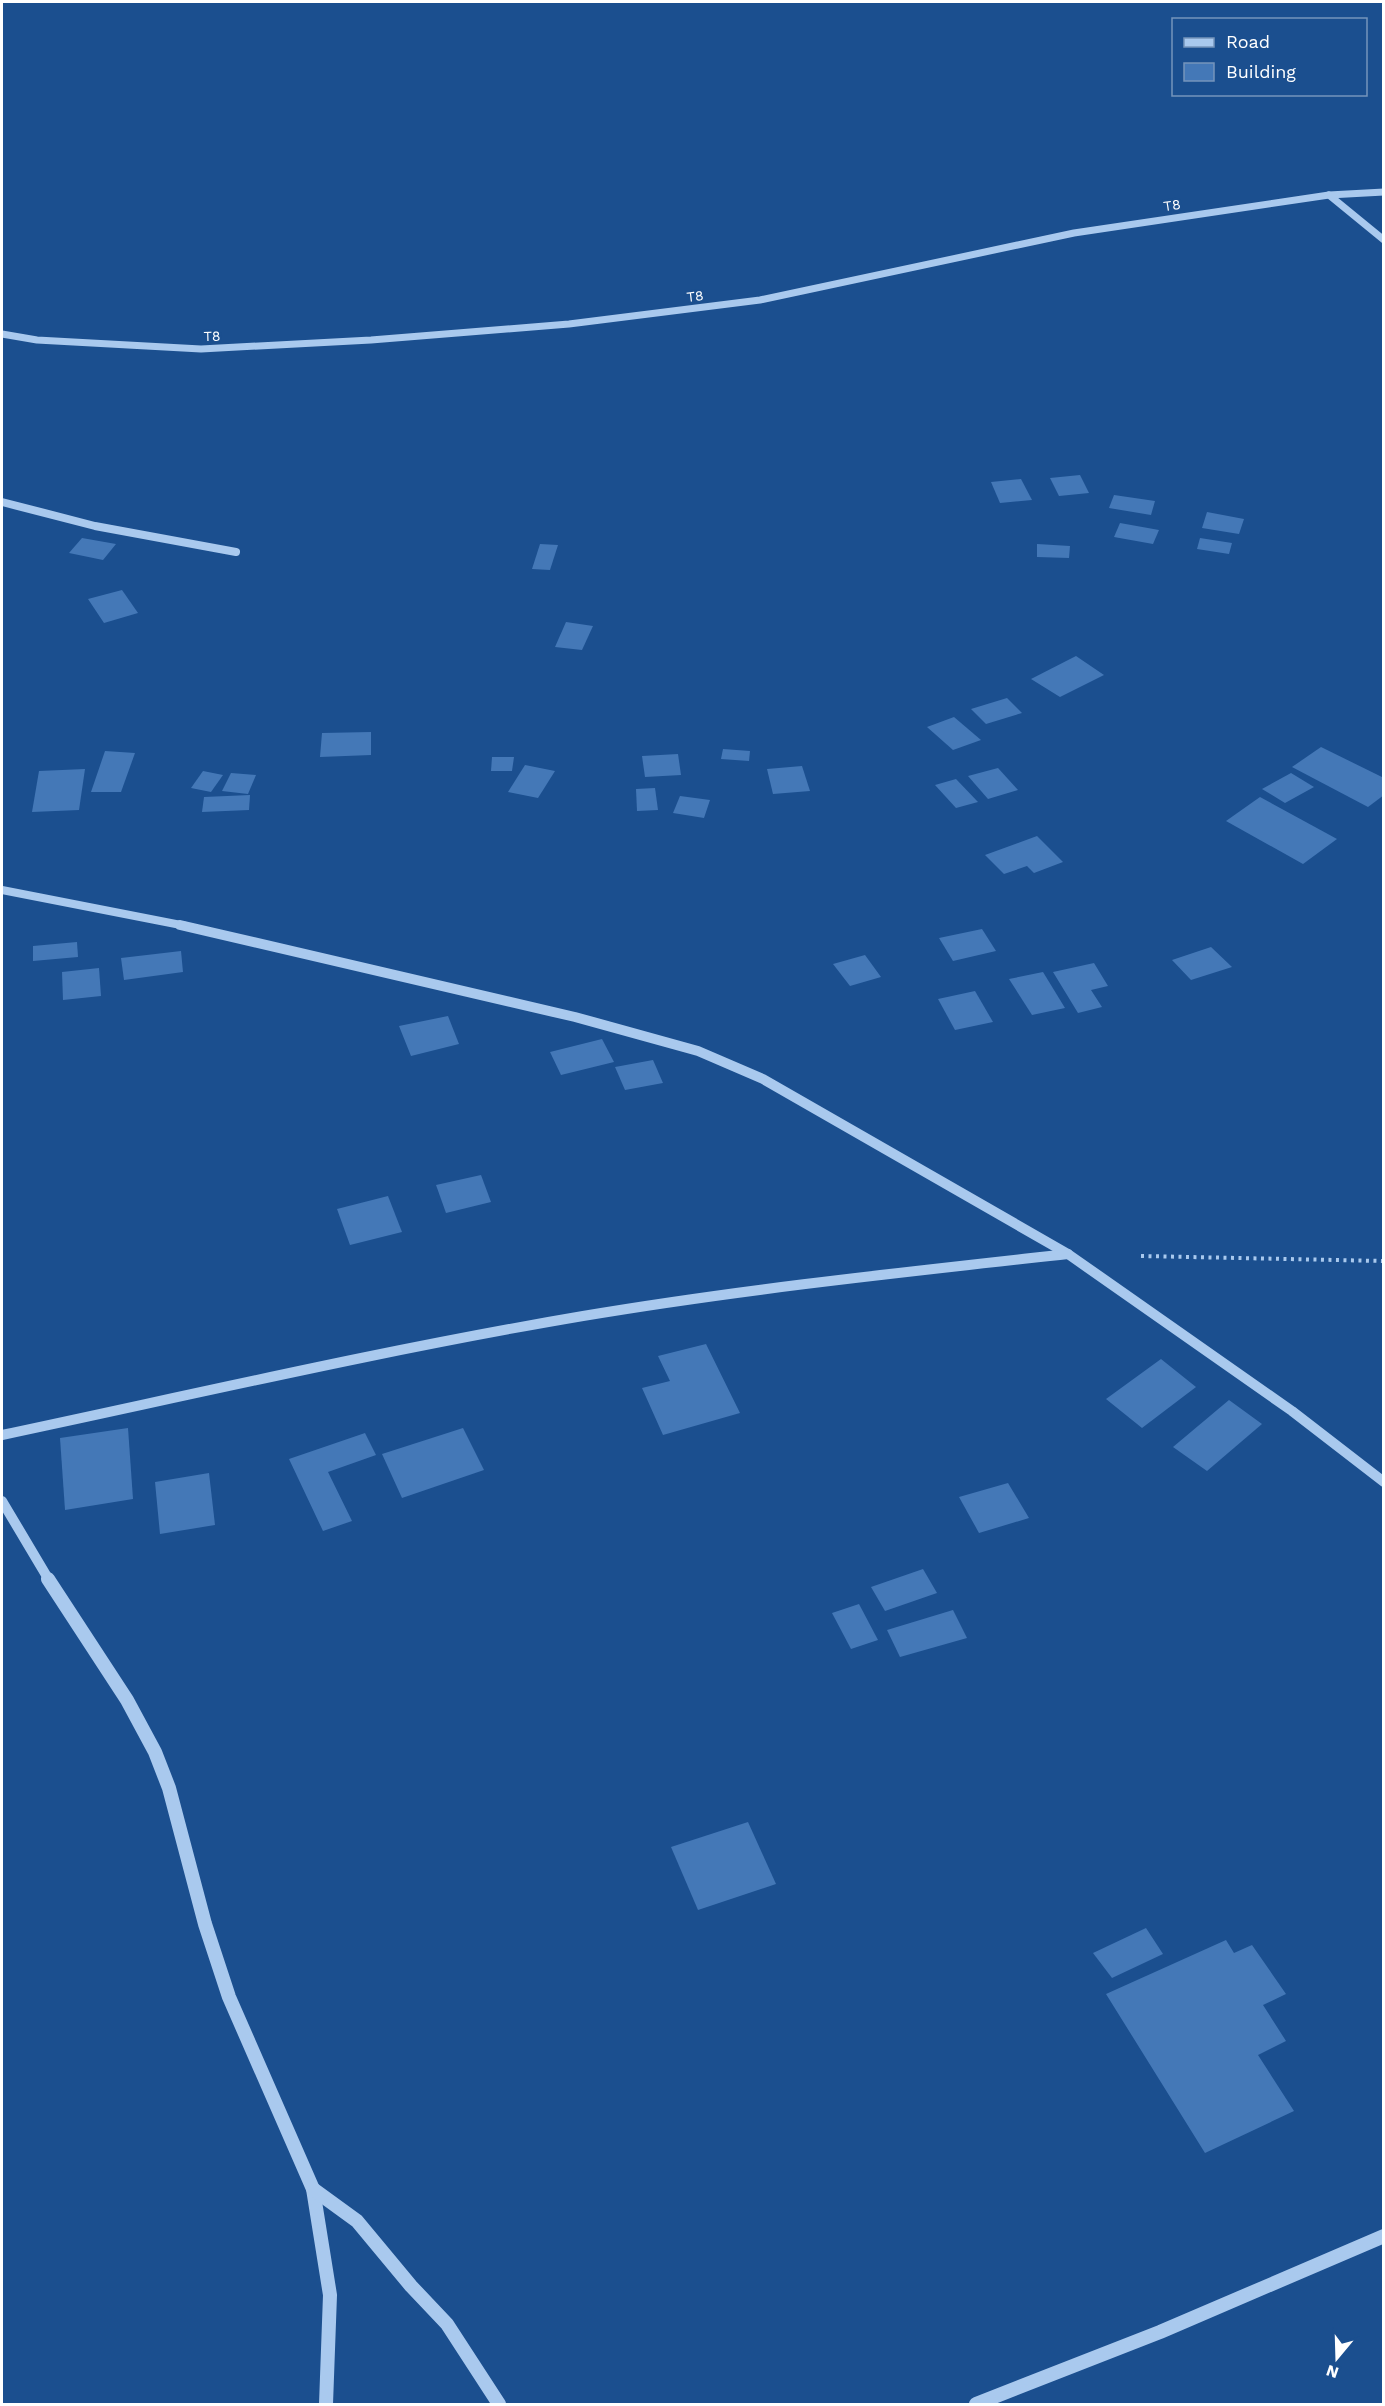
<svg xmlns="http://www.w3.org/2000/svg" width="1385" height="2406" font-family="'Work Sans',sans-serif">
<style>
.building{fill:#4478b7}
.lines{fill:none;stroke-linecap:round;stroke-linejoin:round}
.path{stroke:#a9c9ee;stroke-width:4;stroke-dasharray:3 4.5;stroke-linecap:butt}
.minor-far3{stroke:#a9c9ee;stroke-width:7}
.minor-far2{stroke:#a9c9ee;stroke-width:8}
.minor-far1{stroke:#a9c9ee;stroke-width:10}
.minor{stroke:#a9c9ee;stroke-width:14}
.labels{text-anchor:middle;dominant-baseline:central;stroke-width:4.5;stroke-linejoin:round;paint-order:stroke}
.far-street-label{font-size:14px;fill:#fff;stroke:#1b4f8f}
</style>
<rect width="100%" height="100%" fill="#1b4f8f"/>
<g class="building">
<polygon points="1080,475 1089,493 1059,496 1050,478"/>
<polygon points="1021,479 1032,500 1000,503 991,482"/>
<polygon points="1114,495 1155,501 1151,515 1109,508"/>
<polygon points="1207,512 1244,519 1239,534 1202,528"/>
<polygon points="1120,523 1159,530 1153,544 1114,537"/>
<polygon points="82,538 116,544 103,560 69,553"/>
<polygon points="1200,538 1232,543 1229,554 1197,549"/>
<polygon points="540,544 558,545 550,570 532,569"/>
<polygon points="1037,544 1070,546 1069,558 1037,557"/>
<polygon points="122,590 138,613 104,623 88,599"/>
<polygon points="566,622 593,626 582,650 555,647"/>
<polygon points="1076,656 1104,675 1060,697 1031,679"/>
<polygon points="1007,698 1022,713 986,724 971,709"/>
<polygon points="954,717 981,740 953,750 927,727"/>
<polygon points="371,732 371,755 320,757 322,733"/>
<polygon points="1321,747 1384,778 1384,795 1368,807 1292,767"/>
<polygon points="723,749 750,751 749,761 721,759"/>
<polygon points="105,751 135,753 121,792 91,792"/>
<polygon points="678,754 681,775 645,777 642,756"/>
<polygon points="492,757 514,757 512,771 491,771"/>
<polygon points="525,765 555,771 538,798 508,792"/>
<polygon points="802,766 810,791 773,794 767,769"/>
<polygon points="998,768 1018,790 988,799 968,776"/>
<polygon points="85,769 79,810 32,812 39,771"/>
<polygon points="203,771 223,775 211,792 191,788"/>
<polygon points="231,773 256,775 248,794 222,791"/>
<polygon points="1291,773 1314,787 1285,803 1262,789"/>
<polygon points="956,779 978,802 956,808 935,785"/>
<polygon points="655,788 658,810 637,811 636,789"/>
<polygon points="250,795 249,810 202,812 204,797"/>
<polygon points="680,796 710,800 704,818 673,813"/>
<polygon points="1260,797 1337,839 1303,864 1226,821"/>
<polygon points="1037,836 1063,862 1034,873 1027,866 1004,874 985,855"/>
<polygon points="982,929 996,951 953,961 939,938"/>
<polygon points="77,942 78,957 33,961 33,946"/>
<polygon points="1211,947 1232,967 1191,980 1172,960"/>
<polygon points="181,951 183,972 124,980 121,958"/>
<polygon points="865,955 881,977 850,986 833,964"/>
<polygon points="1094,963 1108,986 1091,990 1102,1007 1078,1013 1053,972"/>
<polygon points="99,968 101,996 63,1000 62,972"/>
<polygon points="1043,972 1065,1008 1032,1015 1009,979"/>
<polygon points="975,991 993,1022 955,1030 938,999"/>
<polygon points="448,1016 459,1044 411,1056 399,1026"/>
<polygon points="602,1039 614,1062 561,1075 550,1052"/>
<polygon points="653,1060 663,1083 625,1090 615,1067"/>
<polygon points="481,1175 491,1202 446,1213 436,1185"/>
<polygon points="388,1196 402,1232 350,1245 337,1209"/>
<polygon points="706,1344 740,1413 663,1435 642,1388 670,1381 658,1356"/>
<polygon points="1161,1359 1196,1387 1142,1428 1106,1399"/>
<polygon points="1229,1400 1262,1424 1207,1471 1173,1447"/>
<polygon points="128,1428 133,1499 65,1510 60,1438"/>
<polygon points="463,1428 484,1470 402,1498 382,1454"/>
<polygon points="365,1433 376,1455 328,1472 352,1521 323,1531 289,1459"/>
<polygon points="209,1473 215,1525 160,1534 155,1482"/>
<polygon points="1008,1483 1029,1518 979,1533 959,1497"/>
<polygon points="923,1569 937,1593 885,1611 871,1587"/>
<polygon points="859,1604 878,1640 851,1649 832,1613"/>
<polygon points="953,1610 967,1638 900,1657 887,1630"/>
<polygon points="748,1822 776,1884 698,1910 671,1847"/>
<polygon points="1146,1928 1163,1954 1112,1978 1093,1953"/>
<polygon points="1226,1940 1234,1953 1252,1945 1286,1994 1263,2005 1286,2041 1258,2055 1294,2111 1205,2153 1106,1994"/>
</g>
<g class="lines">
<polyline class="path" points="1141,1256 1384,1261"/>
<g class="minor-far3">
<polyline points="1329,195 1384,240"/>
<polyline points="2,334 37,340 201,349 371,340 569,324 760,300 1074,233 1329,195 1384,192"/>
</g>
<g class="minor-far2">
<polyline points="2,502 95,526 236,552"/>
<polyline points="2,890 186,926"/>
</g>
<g class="minor-far1">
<polyline points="180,925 575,1017 698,1051 763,1079 1068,1254 1292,1411 1384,1482"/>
<path d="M 2,1435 C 195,1394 388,1349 583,1316 C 744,1289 906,1272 1068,1254"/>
<polyline points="2,1501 49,1580"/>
</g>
<g class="minor">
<polyline points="48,1579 127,1700 155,1752 169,1788 205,1924 229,1997 313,2189 330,2295 326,2404"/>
<polyline points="313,2189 357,2221 411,2286 447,2324 499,2404"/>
<polyline points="976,2404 1160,2332 1384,2236"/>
</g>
</g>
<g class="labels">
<g class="far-street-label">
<text transform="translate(1172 205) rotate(-9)">T8</text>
<text transform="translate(695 296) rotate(-7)">T8</text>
<text transform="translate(212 336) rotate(-2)">T8</text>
</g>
</g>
<rect width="1385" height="2406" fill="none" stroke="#ffffff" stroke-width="6"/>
<rect x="1172" y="18" width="195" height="78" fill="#1b4f8f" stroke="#7695bc" stroke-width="1.5"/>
<rect x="1184" y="38" width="30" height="9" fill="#a9c9ee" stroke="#7695bc" stroke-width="1.5"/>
<text x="1226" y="48" font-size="18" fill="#ffffff">Road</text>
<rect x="1184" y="63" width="30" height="18" fill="#4478b7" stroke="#7695bc" stroke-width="1.5"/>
<text x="1226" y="78" font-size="18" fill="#ffffff">Building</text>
<g transform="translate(1337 2358) rotate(199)" stroke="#1b4f8f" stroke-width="4.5" paint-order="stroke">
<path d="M0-4.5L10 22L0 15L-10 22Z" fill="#ffffff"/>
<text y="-9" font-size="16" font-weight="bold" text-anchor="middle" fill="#ffffff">N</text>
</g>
</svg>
